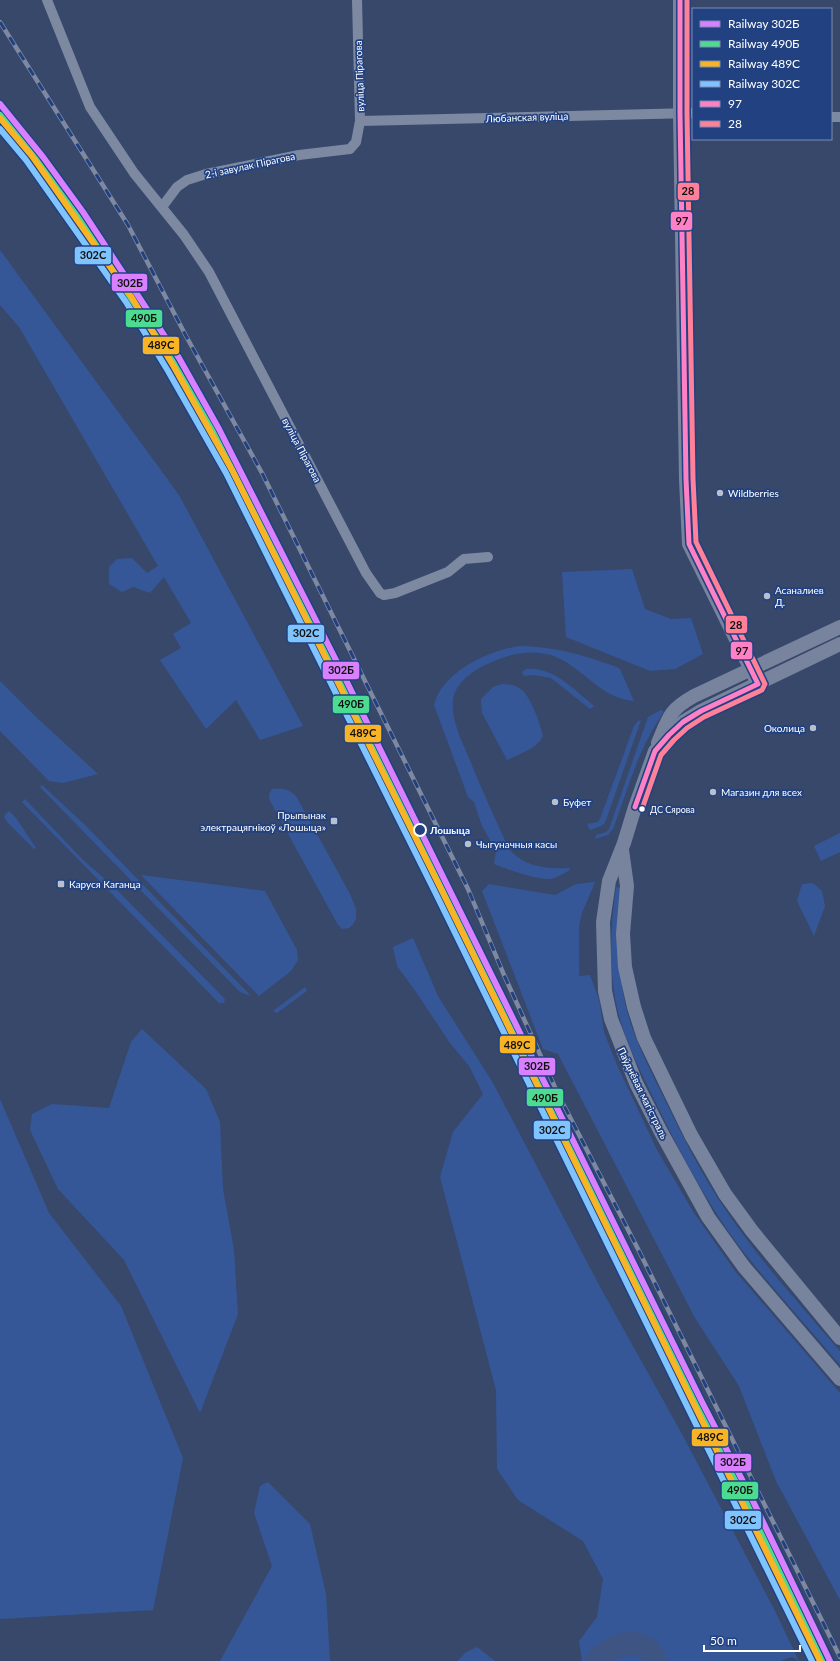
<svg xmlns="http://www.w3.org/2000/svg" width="840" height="1661" font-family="Lato,sans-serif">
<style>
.green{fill:#355798}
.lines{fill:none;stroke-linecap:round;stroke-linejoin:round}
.river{stroke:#3e5584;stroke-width:23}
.street{stroke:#7d89a1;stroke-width:10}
.secondary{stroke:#78849d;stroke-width:14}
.rail-casing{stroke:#7e89a1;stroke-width:4.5}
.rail{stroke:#214181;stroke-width:3;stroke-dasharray:9;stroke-linecap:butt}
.bus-1-casing{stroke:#214181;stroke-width:8}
.bus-2-casing{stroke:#214181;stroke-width:8}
.bus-1{stroke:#ff80c5;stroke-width:5}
.bus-2{stroke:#ff8098;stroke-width:5}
.rail-1-casing{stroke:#214181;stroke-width:9}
.rail-2-casing{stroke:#214181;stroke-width:9}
.rail-3-casing{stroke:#214181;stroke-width:9}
.rail-4-casing{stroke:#214181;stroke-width:9}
.rail-1{stroke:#d880ff;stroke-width:6}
.rail-2{stroke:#4ddb92;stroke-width:6}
.rail-3{stroke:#f9b426;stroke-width:6}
.rail-4{stroke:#80c4ff;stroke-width:6}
.poi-dot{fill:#b9bfcb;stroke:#214181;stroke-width:1.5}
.bus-dot{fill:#fff;stroke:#214181;stroke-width:1.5}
.stop-dot{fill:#214181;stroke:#fff;stroke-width:2}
.labels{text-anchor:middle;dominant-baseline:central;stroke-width:3.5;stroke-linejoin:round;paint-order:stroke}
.bus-label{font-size:9px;fill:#fff;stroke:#214181;text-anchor:start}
.street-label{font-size:10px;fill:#fff;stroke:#214181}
.poi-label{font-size:10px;fill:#fff;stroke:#214181;text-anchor:start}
.stop-label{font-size:10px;font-weight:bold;fill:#fff;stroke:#214181;text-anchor:start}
.line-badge{stroke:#214181;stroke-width:1.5}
.pale-badge-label{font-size:11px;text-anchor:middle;font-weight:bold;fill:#111}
</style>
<rect width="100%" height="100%" fill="#37486b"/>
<g class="green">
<polygon points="0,250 179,495 303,726 260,740 236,700 206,729 160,660 181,648 173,634 191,623 164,577 150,593 133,587 122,592 109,584 109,567 117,559 132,558 147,573 158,566 19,327 0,305"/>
<polygon points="632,569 645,609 671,619 691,618 703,654 675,669 650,671 566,637 562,572"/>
<path d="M 520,646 C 558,647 582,655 617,667 L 620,669 L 634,701 C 600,699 582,665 551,655 C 530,649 509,654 490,663 C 475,669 455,682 453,700 C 451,720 461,739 469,758 C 481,788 495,819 509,849 C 524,867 547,869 569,868 L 570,870 C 564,873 557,878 550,879 C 538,880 506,869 494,864 L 496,851 L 482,826 L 474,802 L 468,797 L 434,705 C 442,672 489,650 520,646 Z"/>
<path d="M 526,669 C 554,667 573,689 594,706 L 590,709 L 551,678 L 534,675 L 524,676 L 522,672 Z"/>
<polygon points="0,681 36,717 98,774 63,783 49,781 0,731"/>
<path d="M 502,684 C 509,684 517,685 523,691 C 532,700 540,724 543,736 C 537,749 519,754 507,760 L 482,713 L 481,699 L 493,687 Z"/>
<path d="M 661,710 L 664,712 C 639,746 628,789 613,829 L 608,835 L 595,839 L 596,835 L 606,832 L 609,829 L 648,717 Z"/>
<polygon points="641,720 605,823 601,826 590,830 587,824 598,822 600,819 634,726 638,721"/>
<polygon points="42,785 85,825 251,996 240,992 40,787"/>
<path d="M 272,789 C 282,788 289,789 296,796 L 350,894 L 356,909 L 356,918 L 354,923 L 349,928 L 342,929 L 338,925 L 269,799 L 269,794 Z"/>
<polygon points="25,799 83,860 112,885 225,999 224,1003 219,1003 22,802"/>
<polygon points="9,811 16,818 36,848 34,849 7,822 4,816"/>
<polygon points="840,833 840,852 821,861 814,846"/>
<polygon points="141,875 265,891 297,950 298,960 291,971 259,996"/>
<polygon points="595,882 582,913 579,926 579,976 590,975 599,999 604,1032 617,1065 657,1150 694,1213 735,1271 840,1393 840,1600 776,1481 739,1386 695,1318 558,1054 543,1049 482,891 489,884 555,895 576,884"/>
<polygon points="813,883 822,891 825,906 814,936 797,901 802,884"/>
<path d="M 616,887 L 622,888 C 621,926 617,966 625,1003 C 632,1035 648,1066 663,1096 C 682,1135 702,1176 727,1212 C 761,1262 801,1306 840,1351 L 840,1365 C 808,1327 773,1289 742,1250 C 707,1204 679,1151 654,1099 C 641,1072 627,1045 619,1016 C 608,973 610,930 616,887 Z"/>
<polygon points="413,938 438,996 493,1083 599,1285 682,1434 774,1609 799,1661 792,1657 780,1661 582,1661 579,1641 597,1617 603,1579 583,1541 518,1500 497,1469 496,1390 440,1177 453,1132 483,1094 469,1066 450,1043 416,992 397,966 393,947"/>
<polygon points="305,987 307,991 277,1013 273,1011"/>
<polygon points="142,1029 206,1089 220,1122 223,1189 234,1250 238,1314 200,1413 124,1260 58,1189 30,1130 32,1114 52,1104 109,1108 131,1042"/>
<polygon points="0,1099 49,1213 121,1306 183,1458 153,1610 0,1619"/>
<polygon points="268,1482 310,1524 326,1594 330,1661 220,1661 272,1566 254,1513 260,1486"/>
<polygon points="477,1647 495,1661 458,1661 465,1653"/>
</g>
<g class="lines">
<path class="river" d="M 596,1661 C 612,1644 645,1632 655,1661"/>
<g class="street">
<polyline points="47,0 90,107 134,173 184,235 209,272 366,573 380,593 384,595 395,593 448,572 464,559 488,557"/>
<polyline points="831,117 840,117"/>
<polyline points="360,121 693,113"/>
<polyline points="162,207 177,187 187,180 206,174 299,155 350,149 356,142 360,121 357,0"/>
</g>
<g class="secondary">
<polyline points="680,0 680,113 686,479 689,544 758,684"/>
<polyline points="840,644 701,711 683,722 655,751 635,807 624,843 609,881 603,922 605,991 611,1019 636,1083 661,1132 708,1217 744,1267 840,1379"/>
<path d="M 658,743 C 669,717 669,710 694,696 L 840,627"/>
<polyline points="622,850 627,886 623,934 625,967 634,1007 644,1038 691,1135 725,1194 752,1231 840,1338"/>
</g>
<g class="rail-casing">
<polyline id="rail" points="0,22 128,225 186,336 262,473 468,889 504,975 558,1094 639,1251 840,1657"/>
</g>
<use href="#rail" class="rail"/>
<g class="bus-1-casing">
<polyline id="bus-1" points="635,807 655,751 669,735 683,722 701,711 758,684 689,544 686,479 680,113 680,0"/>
</g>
<g class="bus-2-casing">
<polyline id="bus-2" points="642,809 661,755 674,740 687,728 704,717 762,690 765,684 696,542 693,479 687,113 687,0"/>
</g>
<use href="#bus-1" class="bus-1"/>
<use href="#bus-2" class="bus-2"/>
<g class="rail-1-casing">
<polyline id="rail-1" points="0,104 43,157 83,212 179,358 219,429 344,676 702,1402 751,1497 830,1661"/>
</g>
<g class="rail-2-casing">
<polyline id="rail-2" points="0,115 37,161 77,216 173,362 213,432 338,679 696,1405 745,1500 822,1661"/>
</g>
<g class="rail-3-casing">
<polyline id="rail-3" points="0,118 32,156 132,298 174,367 232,470 440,887 820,1661"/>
</g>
<g class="rail-4-casing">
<polyline id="rail-4" points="0,129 26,160 126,302 168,371 226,473 434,890 812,1661"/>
</g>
<use href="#rail-1" class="rail-1"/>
<use href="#rail-2" class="rail-2"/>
<use href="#rail-3" class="rail-3"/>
<use href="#rail-4" class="rail-4"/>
</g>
<g class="poi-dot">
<circle cx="720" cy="493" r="4"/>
<circle cx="767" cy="596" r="4"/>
<circle cx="813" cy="728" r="4"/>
<circle cx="713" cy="792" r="4"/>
<circle cx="555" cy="802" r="4"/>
<rect x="330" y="817" width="8" height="8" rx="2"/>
<circle cx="468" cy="844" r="4"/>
<rect x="57" y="880" width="8" height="8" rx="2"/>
</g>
<circle class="bus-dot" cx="642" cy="809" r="3.5"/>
<circle class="stop-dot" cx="420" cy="830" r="6"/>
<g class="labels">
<g class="bus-label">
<text x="650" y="809">ДС Сярова</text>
</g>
<g class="street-label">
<text transform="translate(359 76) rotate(-92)">вуліца Пірагова</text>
<text transform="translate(527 117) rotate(-2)">Любанская вуліца</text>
<text transform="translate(250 165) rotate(-12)">2-і завулак Пірагова</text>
<text transform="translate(302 450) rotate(62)">вуліца Пірагова</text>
<text transform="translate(643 1093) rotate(64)">Паўднёвая магістраль</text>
</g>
<g class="poi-label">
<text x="728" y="493">Wildberries</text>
<text x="775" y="590">Асаналиев<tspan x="775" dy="12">Д.</tspan></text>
<text x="805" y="728" text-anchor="end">Околица</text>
<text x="721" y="792">Магазин для всех</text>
<text x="563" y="802">Буфет</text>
<text x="326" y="815" text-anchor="end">Прыпынак<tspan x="326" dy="12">электрацягнікоў «Лошыца»</tspan></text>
<text x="476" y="844">Чыгуначныя касы</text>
<text x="69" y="884">Каруся Каганца</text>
</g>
<g class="stop-label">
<text x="430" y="830">Лошыца</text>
</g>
</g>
<g class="line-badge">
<rect x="677" y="182" width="23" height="19" rx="4" fill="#ff8098"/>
<rect x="670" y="211" width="23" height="20" rx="4" fill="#ff80c5"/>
<rect x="74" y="246" width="38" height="19" rx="4" fill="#80c4ff"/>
<rect x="111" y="273" width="37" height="19" rx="4" fill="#d880ff"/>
<rect x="125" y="309" width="38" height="19" rx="4" fill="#4ddb92"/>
<rect x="142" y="336" width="38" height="19" rx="4" fill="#f9b426"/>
<rect x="725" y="615" width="23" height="19" rx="4" fill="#ff8098"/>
<rect x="287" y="624" width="38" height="19" rx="4" fill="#80c4ff"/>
<rect x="730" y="641" width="23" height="19" rx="4" fill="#ff80c5"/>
<rect x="322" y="661" width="38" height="19" rx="4" fill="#d880ff"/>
<rect x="332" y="695" width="38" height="19" rx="4" fill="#4ddb92"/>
<rect x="344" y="724" width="38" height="19" rx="4" fill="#f9b426"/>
<rect x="499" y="1035" width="37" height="19" rx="4" fill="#f9b426"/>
<rect x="518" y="1057" width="38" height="19" rx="4" fill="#d880ff"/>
<rect x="526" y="1088" width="38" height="19" rx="4" fill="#4ddb92"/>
<rect x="533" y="1120" width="38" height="20" rx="4" fill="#80c4ff"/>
<rect x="691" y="1428" width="38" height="19" rx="4" fill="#f9b426"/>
<rect x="714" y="1453" width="38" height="19" rx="4" fill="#d880ff"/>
<rect x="721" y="1481" width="38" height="19" rx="4" fill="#4ddb92"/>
<rect x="724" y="1510" width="38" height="20" rx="4" fill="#80c4ff"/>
</g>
<g class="pale-badge-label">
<text x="688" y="195">28</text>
<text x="682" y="225">97</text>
<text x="93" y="259">302С</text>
<text x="130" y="287">302Б</text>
<text x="144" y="322">490Б</text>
<text x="161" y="349">489С</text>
<text x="736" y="629">28</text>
<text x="306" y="637">302С</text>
<text x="742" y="655">97</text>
<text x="341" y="674">302Б</text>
<text x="351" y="708">490Б</text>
<text x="363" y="737">489С</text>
<text x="517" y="1049">489С</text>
<text x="537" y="1070">302Б</text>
<text x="545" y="1102">490Б</text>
<text x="552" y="1134">302С</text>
<text x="710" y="1441">489С</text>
<text x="733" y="1466">302Б</text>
<text x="740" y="1494">490Б</text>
<text x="743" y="1524">302С</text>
</g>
<rect x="692" y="8" width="140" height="132" fill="#214181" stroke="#7a8db3"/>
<rect x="700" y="21" width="20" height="6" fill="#d880ff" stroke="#7a8db3"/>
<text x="728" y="28" font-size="12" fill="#ffffff">Railway 302Б</text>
<rect x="700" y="41" width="20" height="6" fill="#4ddb92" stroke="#7a8db3"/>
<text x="728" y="48" font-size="12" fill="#ffffff">Railway 490Б</text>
<rect x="700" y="61" width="20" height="6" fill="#f9b426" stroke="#7a8db3"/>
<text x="728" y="68" font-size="12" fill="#ffffff">Railway 489С</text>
<rect x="700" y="81" width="20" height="6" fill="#80c4ff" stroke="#7a8db3"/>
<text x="728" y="88" font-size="12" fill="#ffffff">Railway 302С</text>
<rect x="700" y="101" width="20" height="6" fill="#ff80c5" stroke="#7a8db3"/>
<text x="728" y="108" font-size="12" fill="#ffffff">97</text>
<rect x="700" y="121" width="20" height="6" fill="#ff8098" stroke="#7a8db3"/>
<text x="728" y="128" font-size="12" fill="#ffffff">28</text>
<path d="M704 1645v6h96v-6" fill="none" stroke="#ffffff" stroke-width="2"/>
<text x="710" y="1645" font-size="12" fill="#ffffff" stroke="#214181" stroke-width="3" paint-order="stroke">50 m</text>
</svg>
